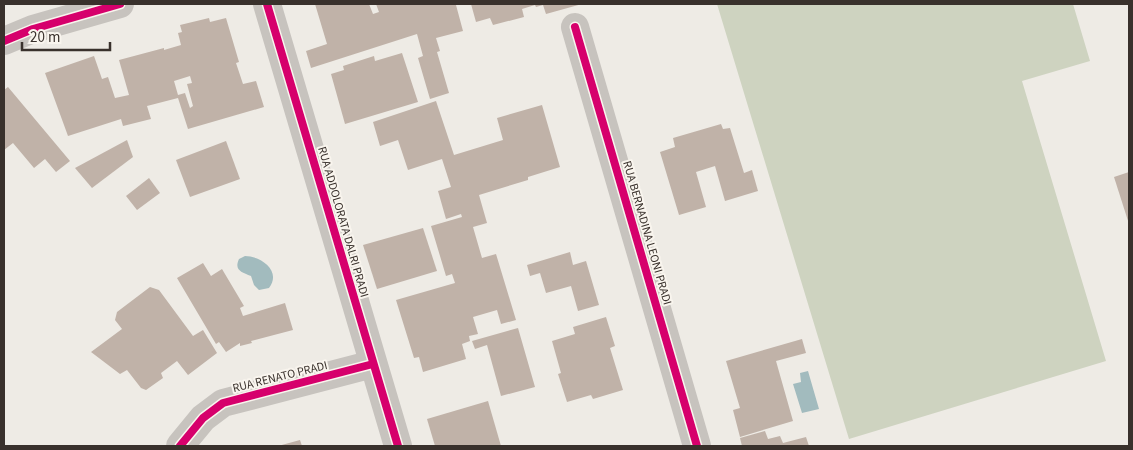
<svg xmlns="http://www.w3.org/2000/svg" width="1133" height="450" font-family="'Source Sans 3',sans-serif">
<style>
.green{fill:#ced3c0}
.water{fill:#a2bbbe}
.building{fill:#c0b2a8;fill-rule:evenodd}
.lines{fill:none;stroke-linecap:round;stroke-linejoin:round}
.minor{stroke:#c7c3be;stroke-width:28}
.cycleway-casing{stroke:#f9f5ee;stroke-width:11}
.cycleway{stroke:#d6006c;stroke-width:8}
.labels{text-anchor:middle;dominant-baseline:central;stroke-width:4;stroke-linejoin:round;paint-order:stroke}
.street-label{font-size:12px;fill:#39312c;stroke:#f9f5ee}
</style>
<rect width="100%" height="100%" fill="#eeebe5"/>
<polygon class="green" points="717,4 1073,4 1090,61 1022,81 1106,361 849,439"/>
<g class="water">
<path d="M 245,256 C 261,256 282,271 269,288 L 259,290 L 254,285 L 251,276 C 241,272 234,270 239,259 Z"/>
<polygon points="808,371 819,409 802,413 793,384 801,382 800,373"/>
</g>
<g class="building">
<polygon points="315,4 369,4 373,14 379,12 376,4 460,4 456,5 463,31 436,38 440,51 437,52 449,93 430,99 418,58 423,56 417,34 311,68 306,51 327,44"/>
<polygon points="471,4 582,4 546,14 543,5 536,7 535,5 522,9 524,17 493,25 490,18 476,22"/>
<path d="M 209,18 L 210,22 L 226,18 L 239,62 L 236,63 L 243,84 L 256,81 L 264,107 L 188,129 L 178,98 L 147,106 L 151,119 L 123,126 L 121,119 L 68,136 L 45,73 L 94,56 L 102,79 L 108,77 L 115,98 L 129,95 L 119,60 L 164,48 L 164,50 L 181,45 L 178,33 L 182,32 L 180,25 ZM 190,76 L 192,83 L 187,84 L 193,106 L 190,108 L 185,93 L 178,95 L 174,81 Z"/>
<polygon points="402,53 418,102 345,124 331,74 344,70 343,66 374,56 375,61"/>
<polygon points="8,87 70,161 56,172 45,159 34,168 13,143 4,150 4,90"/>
<polygon points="436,101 454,155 503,140 497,118 542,105 560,167 528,177 528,180 479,195 487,223 473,227 482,258 496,254 516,320 501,324 497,310 473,317 478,334 469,336 470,341 462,344 466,359 423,372 419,357 414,358 396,300 455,283 452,274 446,276 431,226 462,217 461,214 446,219 438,191 451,187 442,159 408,170 398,140 380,146 373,122"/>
<polygon points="721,124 723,129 730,128 744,173 752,170 758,191 725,201 715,166 696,172 706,207 679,215 660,152 675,147 673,138"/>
<polygon points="127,140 133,157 92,188 75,168"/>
<polygon points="226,141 240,179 190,197 176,160"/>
<polygon points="1129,172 1129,224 1114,177"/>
<polygon points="149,178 160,193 137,210 126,196"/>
<polygon points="423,228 437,271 377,289 363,245"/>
<polygon points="570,252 573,265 586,261 599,305 578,311 571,286 546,293 540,273 530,276 527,265"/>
<polygon points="203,263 211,276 222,269 244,306 240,308 243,316 285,303 293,330 251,341 252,343 240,346 240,343 226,352 219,342 216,344 177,278"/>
<polygon points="150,287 159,290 193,336 203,330 217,353 188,375 177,361 161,373 163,378 146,390 141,388 127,370 120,374 91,352 122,329 115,320 117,312"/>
<polygon points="606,317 615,346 610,348 623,390 593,399 591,395 567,402 558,374 561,373 552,341 575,334 573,327"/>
<polygon points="518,328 535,387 501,396 487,345 475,349 472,341"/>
<polygon points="802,339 806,353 776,361 793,421 740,437 733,410 740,408 726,361"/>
<polygon points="488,401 501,446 435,446 427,419"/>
<polygon points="765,431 768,439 780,436 783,443 806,437 809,446 742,446 740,438"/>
<polygon points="300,440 302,446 278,446"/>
</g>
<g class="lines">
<g class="minor">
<polyline points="267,4 398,446"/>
<polyline points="575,27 697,446"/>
<polyline points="4,41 33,29 120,4"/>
<polyline points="180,446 203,418 223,403 373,364"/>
</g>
<g class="cycleway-casing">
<g id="cycleway">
<polyline points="267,4 398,446"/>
<polyline points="575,27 697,446"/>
<polyline points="4,41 33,29 120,4"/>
<polyline points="180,446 203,418 223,403 373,364"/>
</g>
</g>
<use href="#cycleway" class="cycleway"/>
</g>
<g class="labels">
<g class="street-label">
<text transform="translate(343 222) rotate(74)">RUA ADDOLORATA DALRI PRADI</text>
<text transform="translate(647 233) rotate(74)">RUA BERNADINA LEONI PRADI</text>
<text transform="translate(280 377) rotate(-14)">RUA RENATO PRADI</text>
</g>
</g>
<rect width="1133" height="450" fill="none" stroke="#39312c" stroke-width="10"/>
<path d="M22 42v8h88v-8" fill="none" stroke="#39312c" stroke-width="2.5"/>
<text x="30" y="42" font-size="15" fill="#39312c" stroke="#f9f5ee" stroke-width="4" paint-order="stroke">20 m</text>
</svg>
